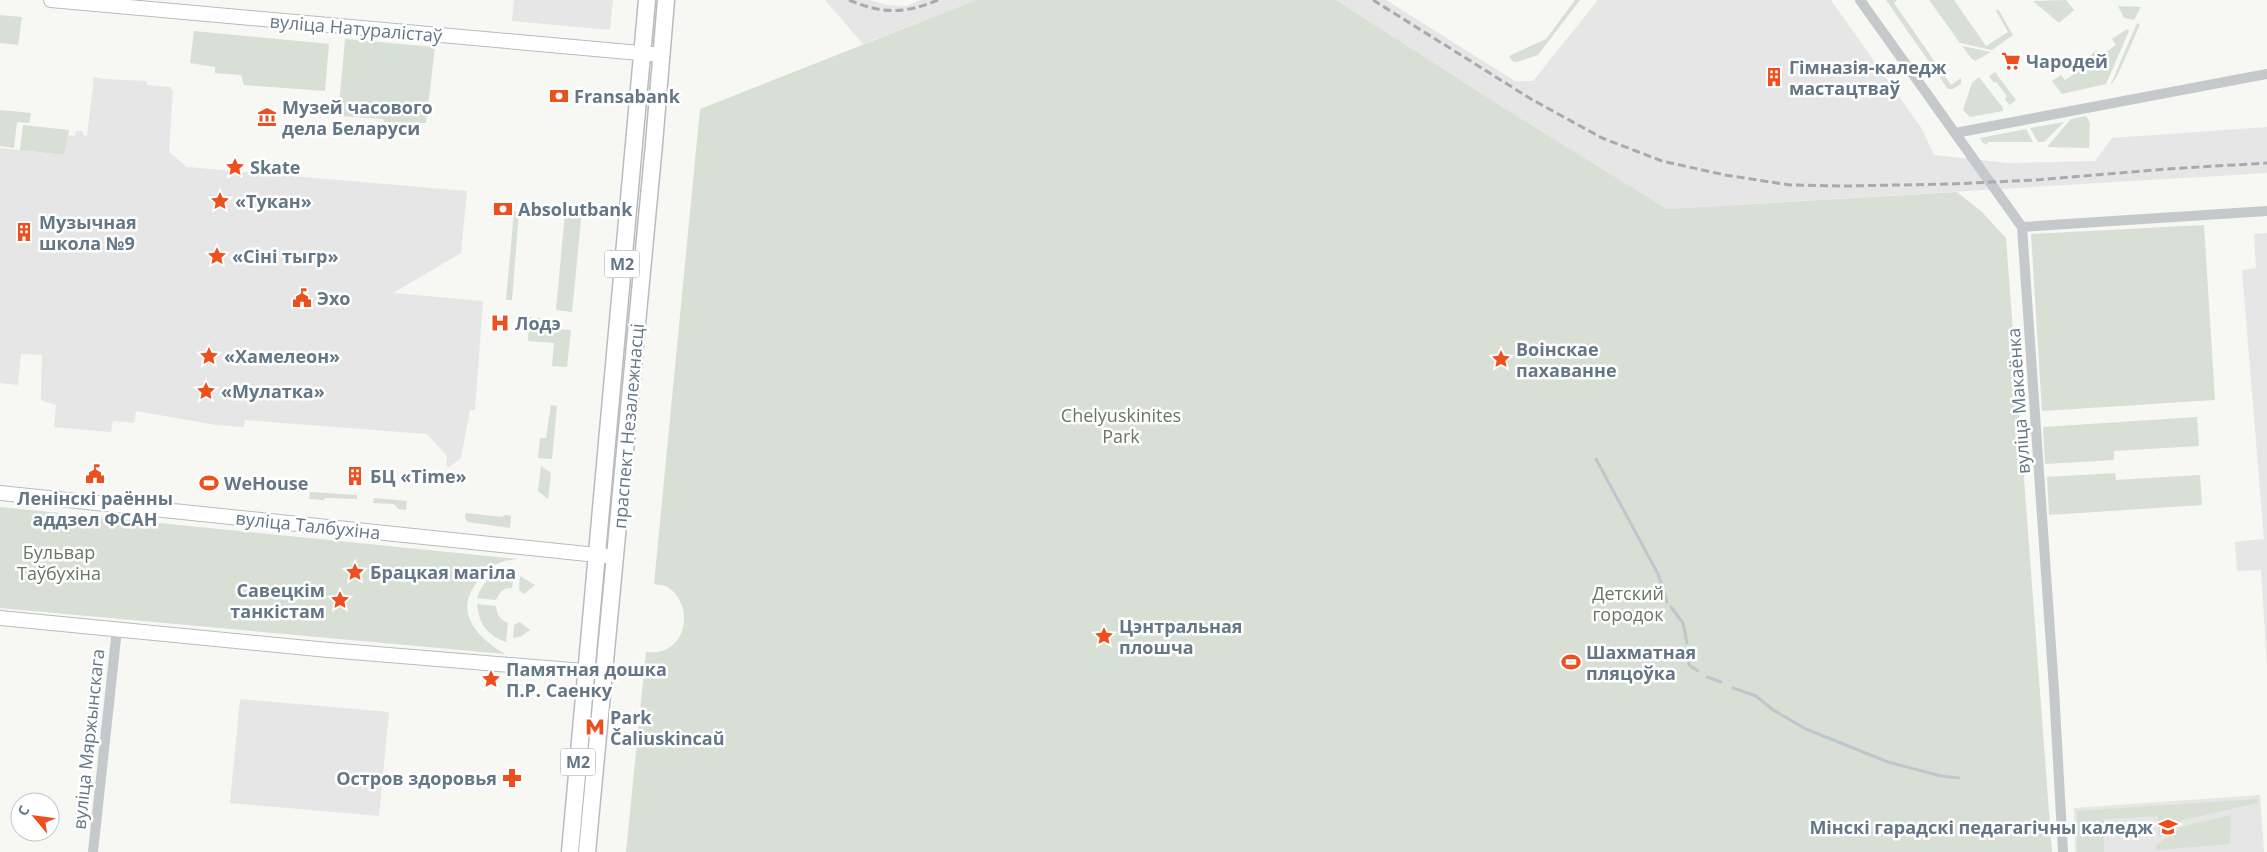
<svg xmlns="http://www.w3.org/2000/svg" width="2267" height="852" font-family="'Open Sans',sans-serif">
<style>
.built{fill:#e5e6e5}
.green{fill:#d8dfd5}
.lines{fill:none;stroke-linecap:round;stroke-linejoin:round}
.stream{stroke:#bbc8cc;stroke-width:3}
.secondary-casing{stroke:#b7bcc1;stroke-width:16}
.primary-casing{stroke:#b8bcc0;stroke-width:19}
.street{stroke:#c5c9cc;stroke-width:10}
.secondary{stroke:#fff;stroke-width:14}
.primary{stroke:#fff;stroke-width:16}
.rail{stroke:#a5abb1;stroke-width:3;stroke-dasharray:8 4;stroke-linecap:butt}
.labels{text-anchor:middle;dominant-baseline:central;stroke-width:5;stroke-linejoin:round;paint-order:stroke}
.shield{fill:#fff;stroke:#92a0ab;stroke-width:1}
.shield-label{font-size:16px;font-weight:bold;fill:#647787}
.street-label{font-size:18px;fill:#647787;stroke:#fff}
.poi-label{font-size:18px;font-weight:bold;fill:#647787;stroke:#fff;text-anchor:start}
.park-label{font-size:18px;fill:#657860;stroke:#fff}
</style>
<rect width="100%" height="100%" fill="#f7f7f4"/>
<g class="built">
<polygon points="514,0 613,0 610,30 512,21"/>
<polygon points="825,0 869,0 887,5 907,6 921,0 976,0 863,44"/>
<polygon points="1336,0 1386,0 1515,81 1533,81 1598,0 1831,0 1922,129 1934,155 2008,163 2095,161 2112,138 2267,127 2267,173 1667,209 1504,108"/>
<polygon points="94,77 103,79 147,81 147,85 171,87 171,90 173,89 169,152 187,167 467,191 461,253 393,293 483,301 475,410 470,410 461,458 449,467 446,466 447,456 427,434 245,420 244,427 216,425 136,411 134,423 113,421 111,432 54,427 56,405 41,400 42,355 21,354 18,385 0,383 0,148 64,155 67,135 75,136 76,131 83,131 83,135 87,136"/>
<polygon points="2267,233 2267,666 2261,570 2237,571 2235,542 2264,539 2242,270 2256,268 2254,234"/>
<polygon points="240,699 389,712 379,816 230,803"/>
<polygon points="2260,795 2264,852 2075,852 2074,808"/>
</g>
<g class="green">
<path d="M 976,0 L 1336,0 L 1504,108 L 1667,209 L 1957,192 L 1982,212 L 2006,238 L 2052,852 L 626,852 L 646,652 C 651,652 657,653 662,651 C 689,643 691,603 669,588 C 665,585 659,585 654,584 L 700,109 Z"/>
<polygon points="1575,0 1580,0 1538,55 1517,62 1512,61 1509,56 1546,39"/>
<polygon points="1886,0 1897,0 1894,3 1951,85 1961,78 1961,84 1953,89 1948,89"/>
<polygon points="1929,0 1954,0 1986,46 2008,32 1996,11 1998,9 2013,35 1992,50 1960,43"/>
<polygon points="2066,0 2074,10 2059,23 2033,1"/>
<polygon points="2118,6 2141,7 2134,20 2124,18"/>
<polygon points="0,15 22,17 18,45 0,43"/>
<polygon points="2137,23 2140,25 2117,76 2110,86"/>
<polygon points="2127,29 2129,31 2106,84 2062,94 2052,81 2061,75 2065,80 2080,70 2077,65 2097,50 2101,55 2116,45 2112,39"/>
<polygon points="194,31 329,44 325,91 244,85 241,75 215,73 215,67 190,63"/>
<polygon points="345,39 435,47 426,123 384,122 383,119 338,116"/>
<polygon points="1962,46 1991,52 1975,61 1971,58"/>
<polygon points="1995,72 2016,100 2009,105 2005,99 2007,96 1996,82 1994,83 1989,76"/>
<polygon points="1979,77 2003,108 2003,111 1970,117 1963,110 1972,83"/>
<polygon points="0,110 31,113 29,123 17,122 14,148 0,146"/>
<polygon points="2086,116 2090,123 2089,148 2047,147 2071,119"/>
<polygon points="2064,122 2044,142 2038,142 2030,128"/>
<polygon points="23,125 69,130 64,155 20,150"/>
<polygon points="2026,129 2033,142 1988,142 1987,145 1982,142 1980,138"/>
<polygon points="582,210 572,312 556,310 565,212 574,213"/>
<polygon points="514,212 519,212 512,300 506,300"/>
<polygon points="2204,225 2215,400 2042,411 2031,234"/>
<polygon points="521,316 557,320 556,325 520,321"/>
<polygon points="529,327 571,330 567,367 552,366 554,343 528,341"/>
<polygon points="551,405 557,406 552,459 538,458 540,438 546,438"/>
<polygon points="2197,417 2199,446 2114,451 2114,460 2045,464 2043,427"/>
<polygon points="541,466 551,473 548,499 538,491"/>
<polygon points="2115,473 2116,480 2200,475 2202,505 2049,515 2047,477"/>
<polygon points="310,492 357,495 357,499 325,498 324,500 309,499"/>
<polygon points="374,498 407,501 406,510 398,509 394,504 373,503"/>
<path d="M 0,507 L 517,559 C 510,560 501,561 495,565 C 488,569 483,575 478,581 C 452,612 478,638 505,654 L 0,608 Z"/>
<polygon points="466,513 503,517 504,515 511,516 510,528 468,522 465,518"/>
<path d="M 501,570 L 515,570 L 512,588 C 503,588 500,592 496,600 L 477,598 C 482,584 488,578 501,570 Z"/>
<polygon points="520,576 535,585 524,594 519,590"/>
<path d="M 477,604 L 496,606 C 497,616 500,619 508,623 L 506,642 C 487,635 479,624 477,604 Z"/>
<polygon points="520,622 530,630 522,636 513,638 514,625"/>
<polygon points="2258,799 2258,803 2182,820 2159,837 2158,816 2104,819 2104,852 2077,852 2077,811"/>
<polygon points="2231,815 2230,844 2157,850 2156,845 2184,826"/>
</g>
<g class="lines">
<g class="stream">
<polyline points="1596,459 1658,574 1667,602"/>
<polyline points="1671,607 1683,623 1687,643"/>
<polyline points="1688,650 1689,665 1698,671"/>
<polyline points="1707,677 1721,682"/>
<polyline points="1733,688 1756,696 1773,710 1806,729 1888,762 1941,776 1959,778"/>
</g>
<g class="secondary-casing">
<g id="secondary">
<polyline points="51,0 662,55"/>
<polyline points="0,493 616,557"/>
<polyline points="0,618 328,650 596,672"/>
</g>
</g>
<g class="primary-casing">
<g id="primary">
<polyline points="570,852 647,0"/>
<polyline points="587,852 654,144 666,0"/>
</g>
</g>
<g class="street">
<polyline points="1860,0 2022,227 2054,689 2063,852"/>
<polyline points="1955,133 2267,74"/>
<polyline points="2022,227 2267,211"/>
<polyline points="93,852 117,629"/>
</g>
<use href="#secondary" class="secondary"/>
<use href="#primary" class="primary"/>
<g class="rail">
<path d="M 849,0 C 882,14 905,14 938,0"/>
<polyline points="1373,0 1531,99 1602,138 1662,161 1725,175 1790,185 1846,186 1951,184 2035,180 2166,169 2267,163"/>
</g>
</g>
<defs>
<g id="supermarket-bare" transform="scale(1.5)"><path d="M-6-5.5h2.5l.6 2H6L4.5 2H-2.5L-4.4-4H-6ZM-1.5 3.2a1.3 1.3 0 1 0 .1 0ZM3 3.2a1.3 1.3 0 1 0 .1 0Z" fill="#ed501e" stroke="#fff" stroke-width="2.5" paint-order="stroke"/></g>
<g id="building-bare" transform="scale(1.5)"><path d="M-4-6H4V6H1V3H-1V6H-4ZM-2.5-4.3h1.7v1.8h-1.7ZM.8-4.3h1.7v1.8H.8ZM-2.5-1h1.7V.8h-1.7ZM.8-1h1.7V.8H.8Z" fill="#ed501e" stroke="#fff" stroke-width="2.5" paint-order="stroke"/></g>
<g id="bank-bare" transform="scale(1.5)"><path d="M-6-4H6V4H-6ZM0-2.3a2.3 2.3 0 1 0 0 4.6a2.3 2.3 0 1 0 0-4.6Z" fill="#ed501e" stroke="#fff" stroke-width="2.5" paint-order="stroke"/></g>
<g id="museum-bare" transform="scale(1.5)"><path d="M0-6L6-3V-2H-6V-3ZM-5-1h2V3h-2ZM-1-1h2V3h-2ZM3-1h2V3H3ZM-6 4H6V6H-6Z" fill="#ed501e" stroke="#fff" stroke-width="2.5" paint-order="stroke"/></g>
<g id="sight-bare" transform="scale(1.5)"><path d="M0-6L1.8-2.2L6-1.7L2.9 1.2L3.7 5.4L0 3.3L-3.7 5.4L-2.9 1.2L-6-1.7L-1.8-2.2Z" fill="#ed501e" stroke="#fff" stroke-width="2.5" paint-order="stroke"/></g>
<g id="civic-bare" transform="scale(1.5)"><path d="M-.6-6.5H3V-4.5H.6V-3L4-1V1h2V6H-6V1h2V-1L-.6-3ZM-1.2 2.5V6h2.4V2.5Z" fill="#ed501e" stroke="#fff" stroke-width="2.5" paint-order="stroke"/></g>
<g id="hospital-bare" transform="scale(1.5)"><path d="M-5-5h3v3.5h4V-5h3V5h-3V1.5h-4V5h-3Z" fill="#ed501e" stroke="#fff" stroke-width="2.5" paint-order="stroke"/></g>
<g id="stadium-bare" transform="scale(1.5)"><path d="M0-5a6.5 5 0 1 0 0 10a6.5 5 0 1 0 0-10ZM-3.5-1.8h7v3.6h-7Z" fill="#ed501e" stroke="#fff" stroke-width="2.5" paint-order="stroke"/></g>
<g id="metro-bare" transform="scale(1.5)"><path d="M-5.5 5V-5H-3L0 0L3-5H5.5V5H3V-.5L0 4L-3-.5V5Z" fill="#ed501e" stroke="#fff" stroke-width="2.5" paint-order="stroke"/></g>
<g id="pharmacy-bare" transform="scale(1.5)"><path d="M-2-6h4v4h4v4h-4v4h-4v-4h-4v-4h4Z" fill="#ed501e" stroke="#fff" stroke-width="2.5" paint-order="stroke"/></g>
<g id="university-bare" transform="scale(1.5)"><path d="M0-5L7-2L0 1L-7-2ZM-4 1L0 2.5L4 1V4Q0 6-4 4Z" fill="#ed501e" stroke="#fff" stroke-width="2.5" paint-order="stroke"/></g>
</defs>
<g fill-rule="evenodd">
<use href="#supermarket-bare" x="2011" y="61"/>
<use href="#building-bare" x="1774" y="77"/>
<use href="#bank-bare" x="559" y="96"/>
<use href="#museum-bare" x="267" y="117"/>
<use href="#sight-bare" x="235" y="167"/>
<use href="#sight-bare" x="220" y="201"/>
<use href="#bank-bare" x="503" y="209"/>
<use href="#building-bare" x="24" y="232"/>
<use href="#sight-bare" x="217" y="256"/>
<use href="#civic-bare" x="302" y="298"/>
<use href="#hospital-bare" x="500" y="323"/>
<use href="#sight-bare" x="209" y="356"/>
<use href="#sight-bare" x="1501" y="359"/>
<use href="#sight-bare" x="206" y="391"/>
<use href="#civic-bare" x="95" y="474"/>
<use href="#building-bare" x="355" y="476"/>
<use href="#stadium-bare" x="209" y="483"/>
<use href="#sight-bare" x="355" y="572"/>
<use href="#sight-bare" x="340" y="600"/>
<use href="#sight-bare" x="1104" y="636"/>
<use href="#stadium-bare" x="1571" y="662"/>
<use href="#sight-bare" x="491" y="679"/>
<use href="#metro-bare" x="595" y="727"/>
<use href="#pharmacy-bare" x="512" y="778"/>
<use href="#university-bare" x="2168" y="827"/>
</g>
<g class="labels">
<g class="shield">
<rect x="604.5" y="250.5" width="35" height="27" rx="4"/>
<rect x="560.5" y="748.5" width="35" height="27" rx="4"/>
</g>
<g class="shield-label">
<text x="622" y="264">М2</text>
<text x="578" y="762">М2</text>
</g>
<g class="street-label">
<text transform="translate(356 28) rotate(5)">вуліца Натуралістаў</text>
<text transform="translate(2018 401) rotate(-94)">вуліца Макаёнка</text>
<text transform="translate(628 426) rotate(-85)">праспект Незалежнасці</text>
<text transform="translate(308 525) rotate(6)">вуліца Талбухіна</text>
<text transform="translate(88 739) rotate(-84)">вуліца Мяржынскага</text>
</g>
<g class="poi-label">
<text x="2026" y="61">Чародей</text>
<text x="1789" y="67">Гімназія-каледж<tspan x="1789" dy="21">мастацтваў</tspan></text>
<text x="574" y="96">Fransabank</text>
<text x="282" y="107">Музей часового<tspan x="282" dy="21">дела Беларуси</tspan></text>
<text x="250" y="167">Skate</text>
<text x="235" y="201">«Тукан»</text>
<text x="518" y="209">Absolutbank</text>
<text x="39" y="222">Музычная<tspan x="39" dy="21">школа №9</tspan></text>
<text x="232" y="256">«Сіні тыгр»</text>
<text x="317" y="298">Эхо</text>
<text x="515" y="323">Лодэ</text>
<text x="1516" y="349">Воінскае<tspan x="1516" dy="21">пахаванне</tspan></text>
<text x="224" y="356">«Хамелеон»</text>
<text x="221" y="391">«Мулатка»</text>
<text x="370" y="476">БЦ «Time»</text>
<text x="224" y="483">WeHouse</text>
<text x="95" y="498" text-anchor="middle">Ленінскі раённы<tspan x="95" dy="21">аддзел ФСАН</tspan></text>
<text x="370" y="572">Брацкая магіла</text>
<text x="325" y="590" text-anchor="end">Савецкім<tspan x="325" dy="21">танкістам</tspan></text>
<text x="1119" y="626">Цэнтральная<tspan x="1119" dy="21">плошча</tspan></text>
<text x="1586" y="652">Шахматная<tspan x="1586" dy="21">пляцоўка</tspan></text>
<text x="506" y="669">Памятная дошка<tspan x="506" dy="21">П.Р. Саенку</tspan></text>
<text x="610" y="717">Park<tspan x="610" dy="21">Čaliuskincaŭ</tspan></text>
<text x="497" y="778" text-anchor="end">Остров здоровья</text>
<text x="2153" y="827" text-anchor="end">Мінскі гарадскі педагагічны каледж</text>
</g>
<g class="park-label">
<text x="1121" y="415">Chelyuskinites<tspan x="1121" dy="21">Park</tspan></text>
<text x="59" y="552">Бульвар<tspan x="59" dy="21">Таўбухіна</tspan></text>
<text x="1628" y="593">Детский<tspan x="1628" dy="21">городок</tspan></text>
</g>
</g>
<g transform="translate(35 817) rotate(299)"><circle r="24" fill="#ffffff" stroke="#c1c9cf"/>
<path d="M0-4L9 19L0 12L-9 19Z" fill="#ed501e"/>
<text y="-8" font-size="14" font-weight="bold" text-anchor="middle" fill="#647787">С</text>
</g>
</svg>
